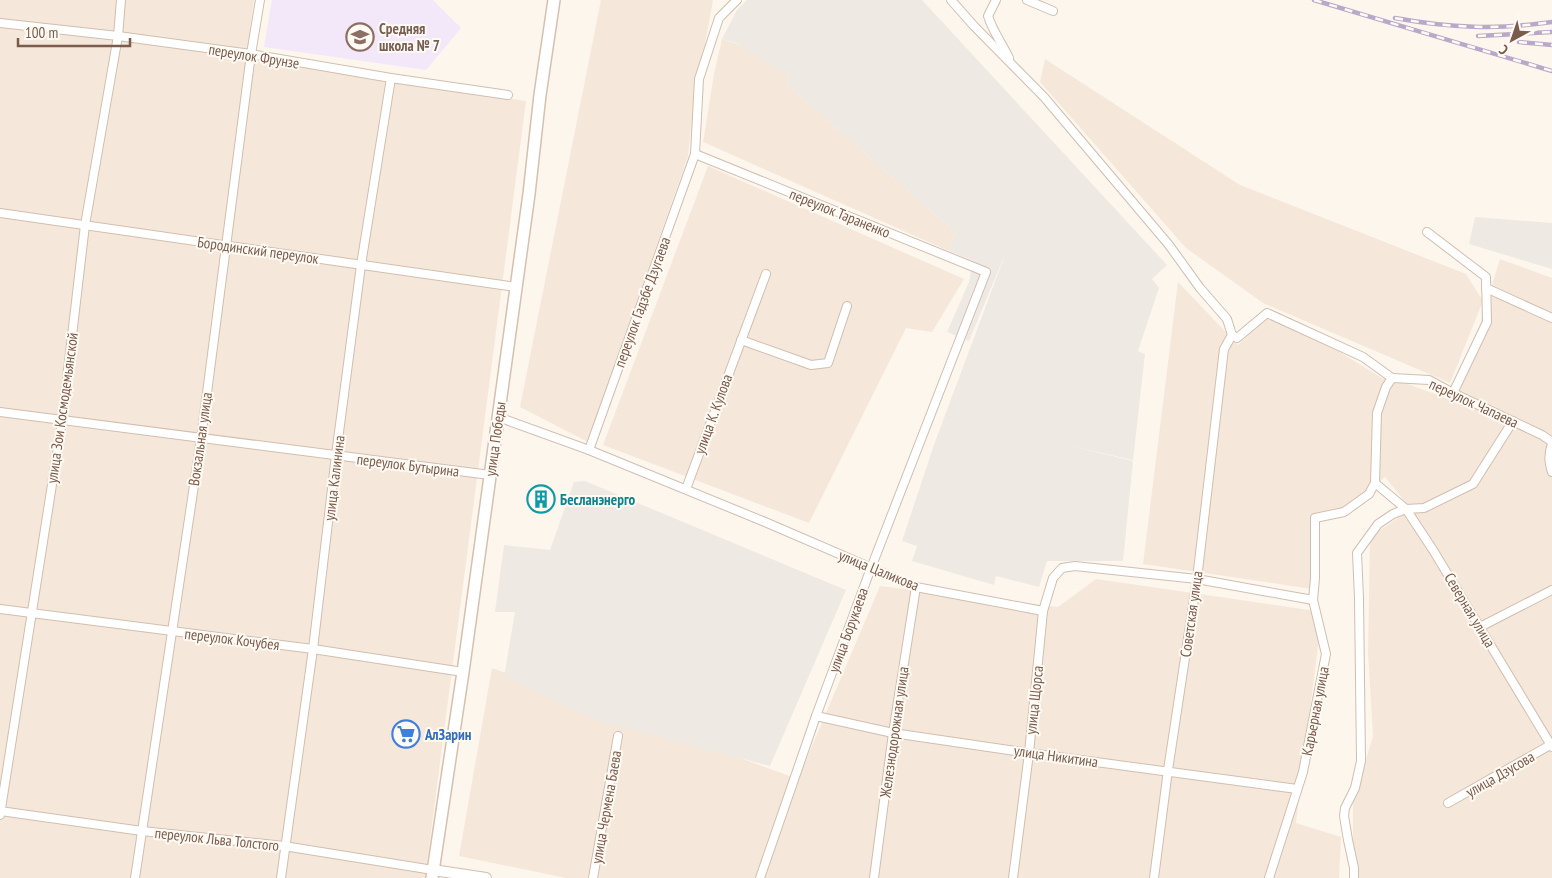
<svg xmlns="http://www.w3.org/2000/svg" width="1552" height="878" font-family="'PT Sans Narrow',sans-serif">
<style>
.residential{fill:#f5e8da}
.industrial{fill:#efe9e4}
.education{fill:#f3e8fa}
.lines{fill:none;stroke-linecap:round;stroke-linejoin:round}
.minor-casing{stroke:#d1beb0;stroke-width:10}
.tertiary-casing{stroke:#d1beb0;stroke-width:12}
.secondary-casing{stroke:#d6c0b0;stroke-width:14}
.minor{stroke:#fff;stroke-width:8}
.tertiary{stroke:#fff;stroke-width:10}
.secondary{stroke:#fff;stroke-width:11}
.rail-casing{stroke:#b9a8c9;stroke-width:4.5}
.rail{stroke:#fffaf3;stroke-width:2.5;stroke-dasharray:8;stroke-linecap:butt}
.labels{text-anchor:middle;dominant-baseline:central;stroke-width:4;stroke-linejoin:round;paint-order:stroke}
.education-label{font-size:15px;font-weight:bold;fill:#785e54;stroke:#fffaf3;text-anchor:start}
.street-label{font-size:15px;fill:#7a5c4d;stroke:#fffaf3}
.culture-label{font-size:15px;font-weight:bold;fill:#0d838f;stroke:#fffaf3;text-anchor:start}
.shop-label{font-size:15px;font-weight:bold;fill:#366cbe;stroke:#fffaf3;text-anchor:start}
</style>
<rect width="100%" height="100%" fill="#fdf6ec"/>
<g class="residential">
<polygon points="0,0 254,0 246,58 526,101 425,878 0,878"/>
<polygon points="601,0 713,0 693,110 688,156 588,442 520,407"/>
<polygon points="722,39 740,45 789,77 786,84 955,232 949,251 703,142 714,74"/>
<polygon points="1045,59 1240,185 1466,274 1483,301 1450,383 1263,303 1186,248 1040,82"/>
<polygon points="708,166 964,279 932,332 906,328 809,523 603,445"/>
<polygon points="1500,259 1552,278 1552,878 1354,878 1353,851 1353,803 1373,736 1368,653 1370,537 1411,509 1385,477 1358,501 1316,519 1312,589 1143,564 1178,282 1238,345 1267,317 1338,351 1382,378 1408,384 1456,402"/>
<polygon points="1096,579 1309,610 1322,614 1296,823 1341,837 1339,878 566,878 459,856 492,668 798,779 880,586 1058,607"/>
</g>
<g class="industrial">
<polygon points="747,0 922,0 1167,265 1152,279 1159,288 1138,351 1145,354 1133,460 1066,445 1133,461 1123,561 1047,561 1039,587 996,576 994,585 912,561 917,546 902,541 935,442 1006,252 969,341 947,332 969,282 973,261 949,251 955,232 786,84 789,77 736,43 722,39 737,10"/>
<polygon points="1475,217 1552,223 1552,269 1469,244"/>
<polygon points="585,481 846,590 770,766 599,721 504,677 515,612 495,612 504,545 550,550 574,482"/>
</g>
<polygon class="education" points="272,0 433,0 461,28 426,70 264,47"/>
<g class="lines">
<g class="minor-casing">
<g id="minor">
<polyline points="951,0 974,26 1044,97 1169,245 1200,288 1227,319 1232,335 1224,349 1197,579 1168,770 1154,878"/>
<path d="M 996,0 L 988,16 C 993,32 1002,43 1009,58"/>
<polyline points="1027,0 1053,11"/>
<polyline points="0,23 118,36 251,54 391,78 508,95"/>
<polyline points="695,154 986,272 871,568 816,716 760,878"/>
<polyline points="0,213 516,287"/>
<polyline points="1427,232 1486,277 1487,322 1453,393"/>
<polyline points="1486,288 1552,318"/>
<polyline points="1232,335 1237,338 1267,313 1363,357 1392,378 1386,387 1377,413 1375,483 1369,494 1344,512 1315,518 1315,578 1313,600 1326,654 1303,772 1269,878"/>
<polyline points="741,340 811,365 828,363 847,306"/>
<polyline points="1392,378 1429,380 1453,393 1542,435 1552,442"/>
<polyline points="0,412 490,475"/>
<polyline points="498,417 589,450 765,522 916,587 1043,611 1053,578 1062,568 1075,566 1197,579 1313,600"/>
<path d="M 1552,444 C 1548,455 1549,462 1552,472"/>
<polyline points="589,450 695,154 699,79 719,18 737,0"/>
<polyline points="1375,483 1406,509 1433,550 1552,747"/>
<polyline points="686,489 766,274"/>
<polyline points="0,609 313,649 463,672"/>
<polyline points="1480,627 1552,590"/>
<polyline points="816,716 893,733 1029,753 1297,789"/>
<polyline points="1448,803 1552,744"/>
<polyline points="0,811 142,831 284,846 433,870"/>
<polyline points="0,815 62,421 85,225 118,36 121,0"/>
<polyline points="135,878 201,439 251,54 260,0"/>
<polyline points="281,878 313,649 336,455 361,265 391,78"/>
<polyline points="593,878 618,736"/>
<polyline points="874,878 893,733 916,587"/>
<polyline points="1013,878 1029,753 1043,611"/>
<polyline points="1354,878 1354,868 1348,840 1344,816 1345,808 1355,788 1361,761 1359,598 1357,553 1378,524 1393,514 1406,509 1424,508 1473,484 1513,421"/>
</g>
</g>
<g class="tertiary-casing">
<polyline id="tertiary" points="433,870 486,878"/>
</g>
<g class="secondary-casing">
<polyline id="secondary" points="432,878 463,672 529,194 540,95 554,0"/>
</g>
<use href="#minor" class="minor"/>
<use href="#tertiary" class="tertiary"/>
<use href="#secondary" class="secondary"/>
<g class="rail-casing">
<g id="rail">
<polyline points="1314,0 1552,71"/>
<path d="M 1395,18 C 1450,28 1497,30 1552,22"/>
<polyline points="1478,36 1552,32"/>
<polyline points="1519,42 1552,45"/>
</g>
</g>
<use href="#rail" class="rail"/>
</g>
<defs>
<g id="school-ring" transform="scale(1.4375)"><circle r="9.5" fill="#fffaf3" stroke="#8d6e63" stroke-width="1.5"/><path d="M0-5L7-2L0 1L-7-2ZM-4 1L0 2.5L4 1V4Q0 6-4 4Z" fill="#8d6e63"/></g>
<g id="building-ring" transform="scale(1.4375)"><circle r="9.5" fill="#fffaf3" stroke="#0f9aa8" stroke-width="1.5"/><path d="M-4-6H4V6H1V3H-1V6H-4ZM-2.5-4.3h1.7v1.8h-1.7ZM.8-4.3h1.7v1.8H.8ZM-2.5-1h1.7V.8h-1.7ZM.8-1h1.7V.8H.8Z" fill="#0f9aa8"/></g>
<g id="supermarket-ring" transform="scale(1.4375)"><circle r="9.5" fill="#fffaf3" stroke="#3f7fe0" stroke-width="1.5"/><path d="M-6-5.5h2.5l.6 2H6L4.5 2H-2.5L-4.4-4H-6ZM-1.5 3.2a1.3 1.3 0 1 0 .1 0ZM3 3.2a1.3 1.3 0 1 0 .1 0Z" fill="#3f7fe0"/></g>
</defs>
<g fill-rule="evenodd">
<use href="#school-ring" x="360" y="37"/>
<use href="#building-ring" x="541" y="499"/>
<use href="#supermarket-ring" x="406" y="734"/>
</g>
<g class="labels">
<g class="education-label">
<text x="379" y="28">Средняя<tspan x="379" dy="17">школа № 7</tspan></text>
</g>
<g class="street-label">
<text transform="translate(254 56) rotate(9)">переулок Фрунзе</text>
<text transform="translate(840 213) rotate(22)">переулок Тараненко</text>
<text transform="translate(258 250) rotate(8)">Бородинский переулок</text>
<text transform="translate(642 302) rotate(-70)">переулок Гадзбе Дзугаева</text>
<text transform="translate(1474 403) rotate(25)">переулок Чапаева</text>
<text transform="translate(62 408) rotate(-82)">улица Зои Космодемьянской</text>
<text transform="translate(713 414) rotate(-70)">улица К. Кулова</text>
<text transform="translate(200 439) rotate(-82)">Вокзальная улица</text>
<text transform="translate(495 439) rotate(-82)">улица Победы</text>
<text transform="translate(408 465) rotate(7)">переулок Бутырина</text>
<text transform="translate(334 478) rotate(-83)">улица Калинина</text>
<text transform="translate(879 570) rotate(22)">улица Цаликова</text>
<text transform="translate(1470 610) rotate(59)">Северная улица</text>
<text transform="translate(1191 614) rotate(-82)">Советская улица</text>
<text transform="translate(848 630) rotate(-70)">улица Борукаева</text>
<text transform="translate(232 639) rotate(7)">переулок Кочубея</text>
<text transform="translate(1034 700) rotate(-84)">улица Щорса</text>
<text transform="translate(1315 711) rotate(-79)">Карьерная улица</text>
<text transform="translate(894 732) rotate(-82)">Железнодорожная улица</text>
<text transform="translate(1056 756) rotate(8)">улица Никитина</text>
<text transform="translate(1500 774) rotate(-30)">улица Дзусова</text>
<text transform="translate(606 807) rotate(-80)">улица Чермена Баева</text>
<text transform="translate(217 839) rotate(6)">переулок Льва Толстого</text>
</g>
<g class="culture-label">
<text x="560" y="499">Бесланэнерго</text>
</g>
<g class="shop-label">
<text x="425" y="734">АлЗарин</text>
</g>
</g>
<g transform="translate(1512 40) rotate(220)" stroke="#fffaf3" stroke-width="4" paint-order="stroke">
<path d="M0-4L9 19L0 12L-9 19Z" fill="#7a5c4d"/>
<text y="-8" font-size="14" font-weight="bold" text-anchor="middle" fill="#7a5c4d">С</text>
</g>
<path d="M18 38v8h112v-8" fill="none" stroke="#7a5c4d" stroke-width="2.5"/>
<text x="25" y="38" font-size="15" fill="#7a5c4d" stroke="#fffaf3" stroke-width="4" paint-order="stroke">100 m</text>
</svg>
